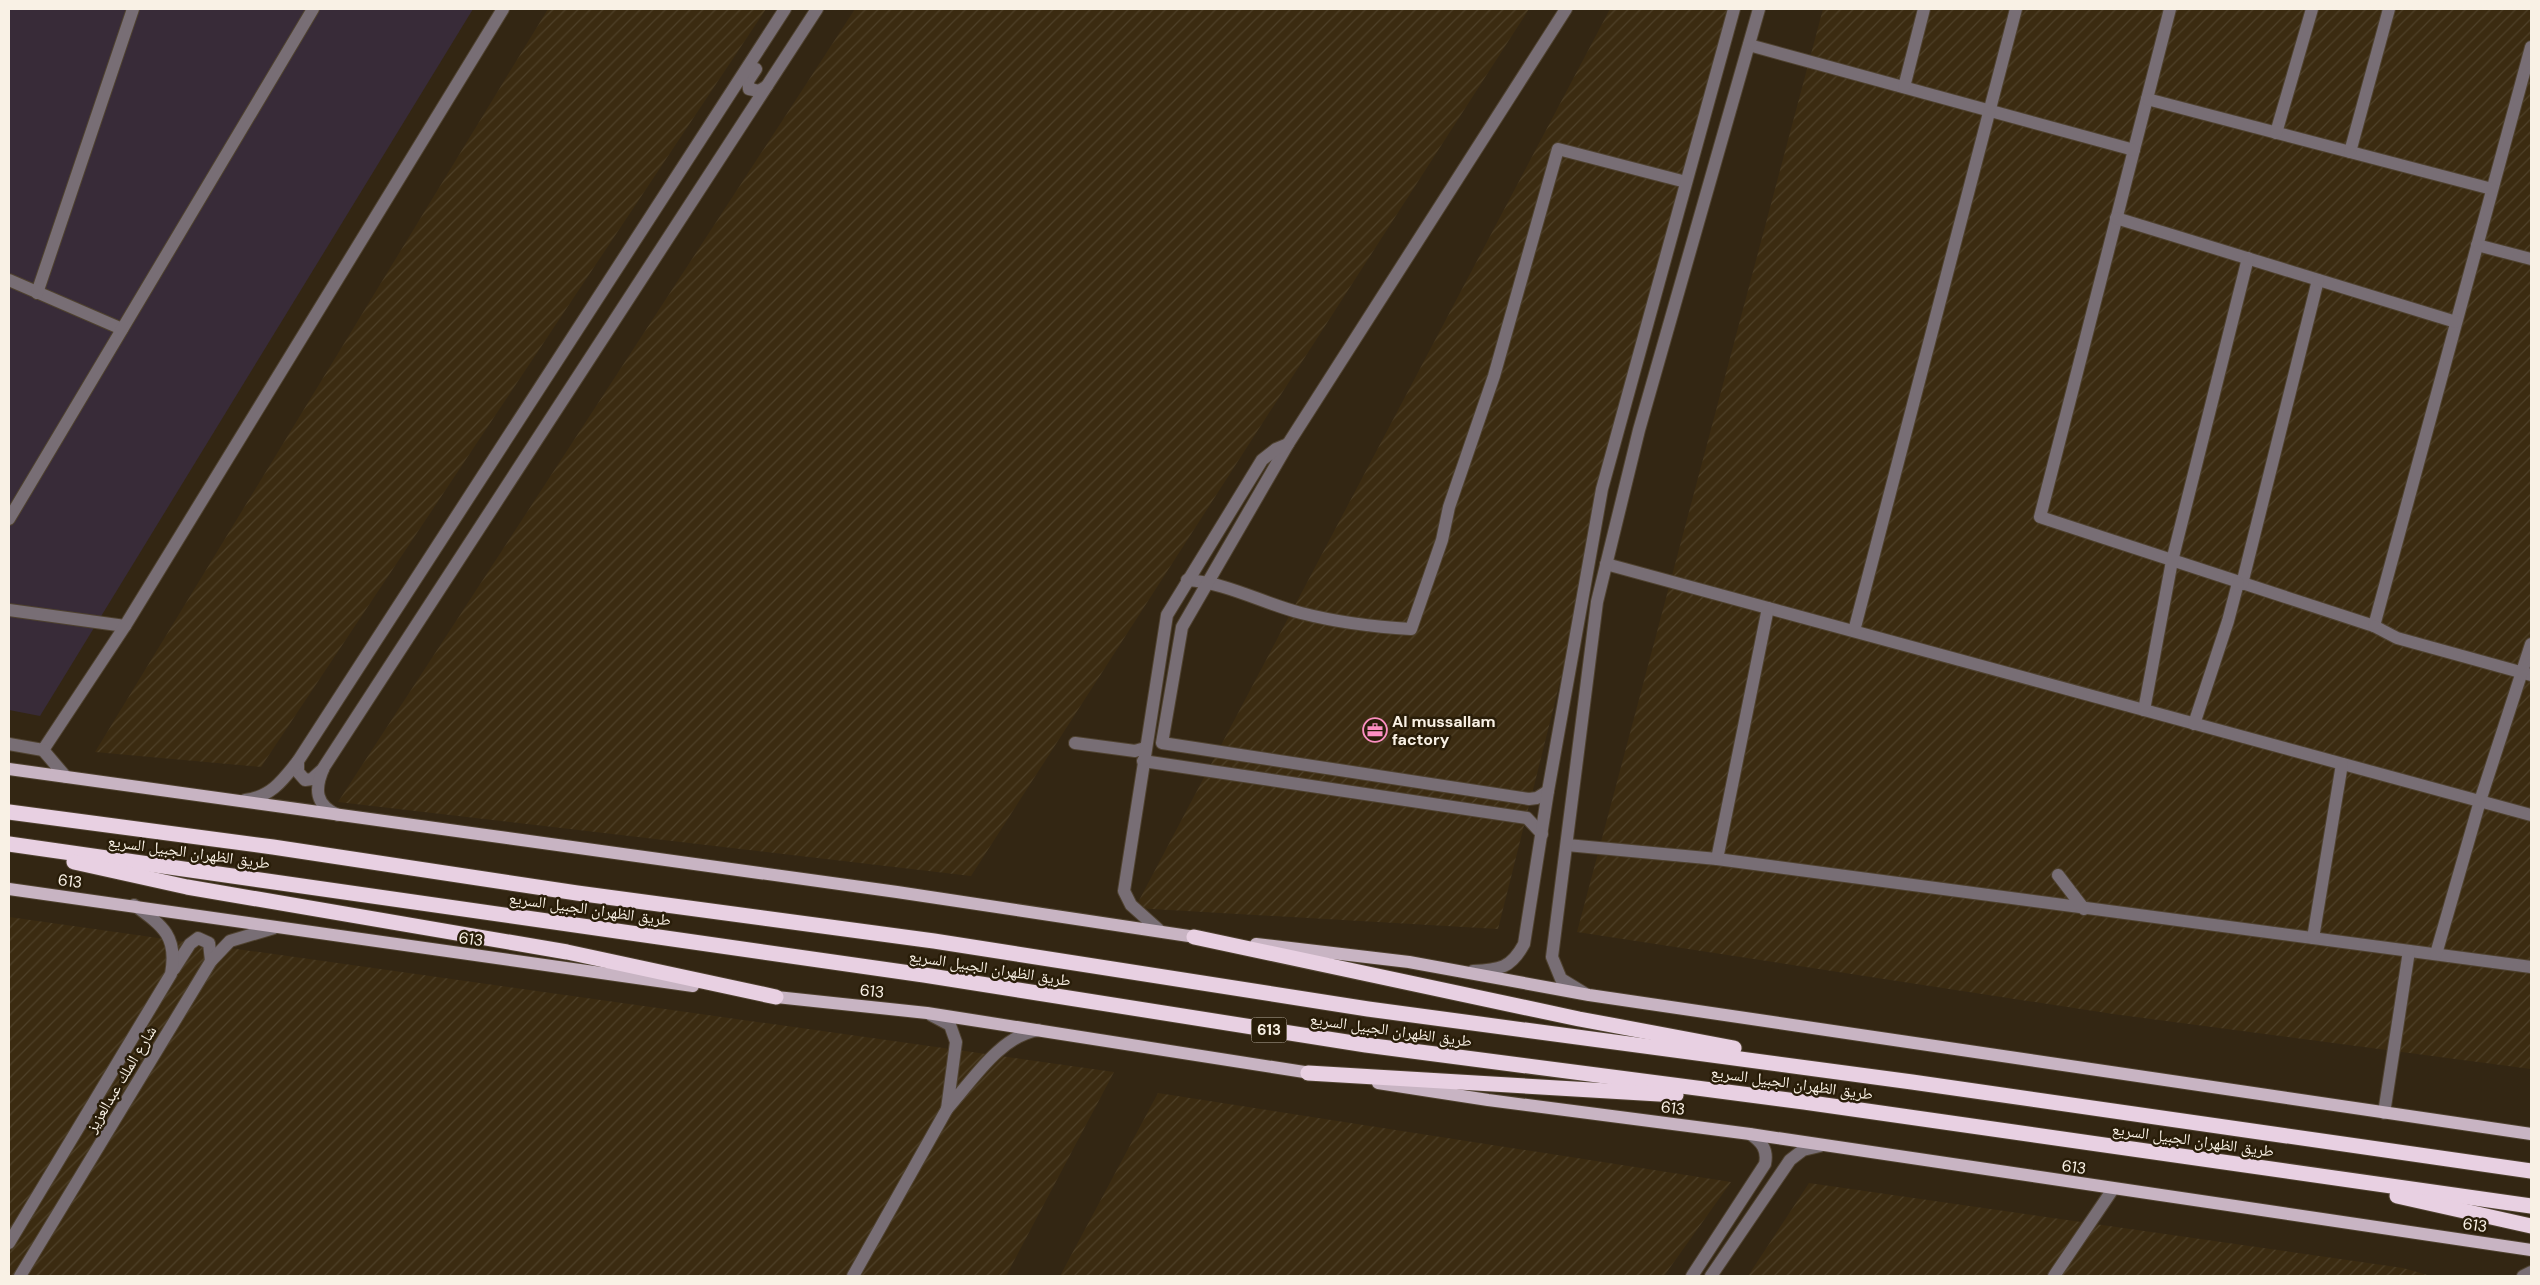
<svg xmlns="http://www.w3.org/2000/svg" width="2540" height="1285" font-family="'DM Sans','Noto Naskh Arabic',sans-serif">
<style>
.commercial{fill:#382b38}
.industrial{fill:url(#industrial-furrows)}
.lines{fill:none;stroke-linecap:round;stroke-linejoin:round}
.minor-casing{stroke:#4f4230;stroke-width:14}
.major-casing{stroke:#4f4230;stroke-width:14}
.highway-casing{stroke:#4f4230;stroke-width:17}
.minor{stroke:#786e75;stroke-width:12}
.major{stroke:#c8b4c3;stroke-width:12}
.highway{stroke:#e8d0e2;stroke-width:15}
.labels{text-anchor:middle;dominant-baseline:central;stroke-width:5;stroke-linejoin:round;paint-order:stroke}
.shield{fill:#291d09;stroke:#bbb1a3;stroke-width:1}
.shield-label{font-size:15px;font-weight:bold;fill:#f9f1e5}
.poi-label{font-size:16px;font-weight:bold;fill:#f9f1e5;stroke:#291d09;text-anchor:start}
.street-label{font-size:16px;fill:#f9f1e5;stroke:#291d09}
</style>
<defs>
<pattern id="industrial-furrows" width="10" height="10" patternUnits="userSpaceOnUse" patternTransform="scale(1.25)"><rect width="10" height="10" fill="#3b2b11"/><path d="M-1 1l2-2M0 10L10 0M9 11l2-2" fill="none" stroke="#4e4028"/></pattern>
</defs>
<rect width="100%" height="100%" fill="#332613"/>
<polygon class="commercial" points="9,9 473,9 40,716 9,710"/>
<g class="industrial">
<polygon points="548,9 766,9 261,767 95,752"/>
<polygon points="855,9 1529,9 971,876 338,802"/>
<polygon points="1610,9 1729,9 1498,929 1135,908"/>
<polygon points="1823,9 2531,9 2531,1069 2113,1014 1577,932"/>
<polygon points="9,917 1114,1072 1006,1276 9,1276"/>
<polygon points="1158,1093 1731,1182 1664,1276 1060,1276"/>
<polygon points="1809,1183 2403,1268 2431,1276 1748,1276"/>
</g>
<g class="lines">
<g class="minor-casing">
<g id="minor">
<polyline points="2170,9 2040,517 2374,626 2531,47"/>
<polyline points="1749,45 2134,150"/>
<polyline points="756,69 748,81 749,89 759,91 767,86"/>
<polyline points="1904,87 1924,9"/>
<polyline points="2147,99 2492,189"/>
<polyline points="2276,133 2312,9"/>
<polyline points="2350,152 2389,9"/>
<polyline points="2116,218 2456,322"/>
<polyline points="2477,245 2531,259"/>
<polyline points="9,280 122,329"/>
<polyline points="37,293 133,9"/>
<polyline points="9,519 313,9"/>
<polyline points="1606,564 2531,815"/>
<path d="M 1187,580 C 1228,583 1262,603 1301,613 C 1336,622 1375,627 1411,629 L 1442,540 L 1449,507 L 1494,376 L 1558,149 L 1686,182"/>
<polyline points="2242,584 2318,280"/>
<polyline points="9,610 125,626"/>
<polyline points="2374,626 2397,638 2531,675"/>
<polyline points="1854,631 2016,9"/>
<polyline points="2144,710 2172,561 2248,258"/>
<polyline points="2194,724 2228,621 2238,583"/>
<polyline points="1075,743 1135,751 1145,748"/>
<polyline points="9,744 43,750 125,626 503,9"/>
<polyline points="43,750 66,777"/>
<polyline points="298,761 298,772 305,780 312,779 323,769"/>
<polyline points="1143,761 1527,818 1542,834"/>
<polyline points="1548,791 1537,798 1529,799 1162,743 1182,627 1288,444 1566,9"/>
<path d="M 245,800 C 271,797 283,780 298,761 L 785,9"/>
<path d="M 338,815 C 315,805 314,789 324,767 L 817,9"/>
<polyline points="1567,845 1717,859 2531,967"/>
<polyline points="1717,859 1768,608"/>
<polyline points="2058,875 2084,909"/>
<polyline points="1159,930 1131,905 1124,891 1167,615 1262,460 1276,449 1288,444"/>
<polyline points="2313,938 2342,764"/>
<polyline points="2436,954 2480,801 2531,644"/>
<polyline points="174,969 190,944 198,938 209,943 211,961"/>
<path d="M 1473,971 C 1500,970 1511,968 1524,944 L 1548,791 L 1602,489 L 1734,9"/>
<polyline points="1584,993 1561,979 1552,957 1597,602 1639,430 1759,9"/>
<path d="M 931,1015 L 950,1025 L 956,1042 L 947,1109 C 972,1081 1000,1036 1038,1030"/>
<polyline points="2384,1113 2409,951"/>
<path d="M 9,1243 L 171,974 C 178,936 163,926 134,905"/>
<polyline points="20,1276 211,961 230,941 274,928"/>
<polyline points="853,1276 947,1109"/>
<path d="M 1692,1276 L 1765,1164 C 1768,1150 1762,1142 1750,1134"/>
<polyline points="1711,1276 1790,1160 1803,1150 1820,1146"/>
<polyline points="2054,1276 2113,1189"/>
<polyline points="2523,1276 2531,1272"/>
</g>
</g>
<g class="major-casing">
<g id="major">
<polyline points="9,769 897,892 1202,938"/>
<polyline points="9,889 693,986"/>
<polyline points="1256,944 1409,962 1589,995 2531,1134"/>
<polyline points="767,996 927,1013 1317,1074"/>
<polyline points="1378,1083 1488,1100 1750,1134 2531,1250"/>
</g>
</g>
<g class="highway-casing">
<g id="highway">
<polyline points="9,812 273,847 577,893 934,941 1368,1009 1912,1082 2531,1171"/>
<polyline points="9,844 924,975 1366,1045 1804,1102 2531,1206"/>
<polyline points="74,862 187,887 567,952 776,997"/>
<polyline points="1194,937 1579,1019 1734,1048"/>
<polyline points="1308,1073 1676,1095"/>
<polyline points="2397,1196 2531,1226"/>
</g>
</g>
<use href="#minor" class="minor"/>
<use href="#major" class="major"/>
<use href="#highway" class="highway"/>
</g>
<defs>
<g id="office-ring" transform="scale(1.25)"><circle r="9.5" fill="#291d09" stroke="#fc8fc2" stroke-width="1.5"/><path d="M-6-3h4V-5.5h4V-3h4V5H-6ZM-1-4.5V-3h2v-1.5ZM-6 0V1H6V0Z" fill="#fc8fc2"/></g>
</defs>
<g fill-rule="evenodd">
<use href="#office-ring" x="1375" y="730"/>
</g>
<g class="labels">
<rect class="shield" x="1251.5" y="1017.5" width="35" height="25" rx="4"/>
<g class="shield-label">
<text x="1269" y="1030">613</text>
</g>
<g class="poi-label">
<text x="1392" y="721">Al mussallam<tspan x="1392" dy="18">factory</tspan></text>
</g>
<g class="street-label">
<text transform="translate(189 852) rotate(8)">طريق الظهران الجبيل السريع</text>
<text transform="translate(70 881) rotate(7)">613</text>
<text transform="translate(590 909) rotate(8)">طريق الظهران الجبيل السريع</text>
<text transform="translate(471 939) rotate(8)">613</text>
<text transform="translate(990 968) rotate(9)">طريق الظهران الجبيل السريع</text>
<text transform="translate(872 991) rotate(6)">613</text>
<text transform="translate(1391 1030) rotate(8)">طريق الظهران الجبيل السريع</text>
<text transform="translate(121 1079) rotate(-59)">شارع الملك عبدالعزيز</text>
<text transform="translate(1792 1083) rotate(8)">طريق الظهران الجبيل السريع</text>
<text transform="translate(1673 1108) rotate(7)">613</text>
<text transform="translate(2193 1140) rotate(8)">طريق الظهران الجبيل السريع</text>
<text transform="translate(2074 1167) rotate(8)">613</text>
<text transform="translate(2475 1225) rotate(8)">613</text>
</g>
</g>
<rect width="2540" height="1285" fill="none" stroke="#f9f1e5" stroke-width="20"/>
</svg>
